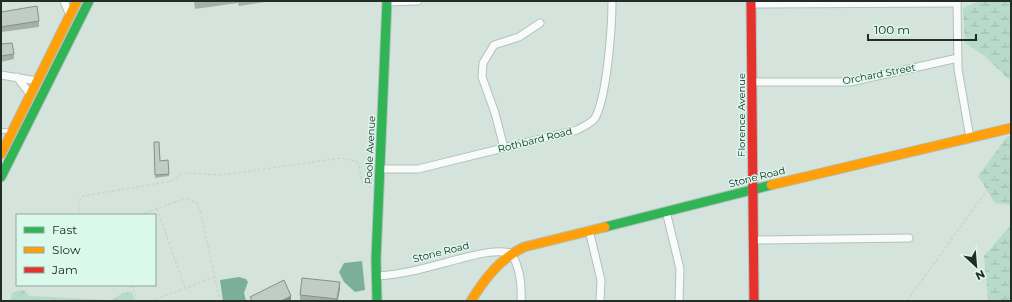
<svg xmlns="http://www.w3.org/2000/svg" width="1012" height="302" font-family="Montserrat,sans-serif">
<style>
.forest{fill:url(#forest-crowns)}
.wetland{fill:url(#wetland-marsh)}
.water{fill:#7caf9b}
.lines{fill:none;stroke-linecap:round;stroke-linejoin:round}
.lane-casing{stroke:#b3c0bb;stroke-width:5.5}
.street-casing{stroke:#b3c0bb;stroke-width:9}
.fast-casing{stroke:#b3c0bb;stroke-width:11}
.slow-casing{stroke:#b3c0bb;stroke-width:11}
.jam-casing{stroke:#b3c0bb;stroke-width:11}
.path{stroke:#ced2d0;stroke-width:1.5;stroke-dasharray:3 2;stroke-linecap:butt}
.lane{stroke:#f9fbfa;stroke-width:3.5}
.street{stroke:#f9fbfa;stroke-width:7}
.fast{stroke:#30b455;stroke-width:9}
.slow{stroke:#ff9f0a;stroke-width:9}
.jam{stroke:#e5322d;stroke-width:9}
.wall{fill:#a5b0ab}
.shaded-wall{fill:#86908b}
.building{fill:#c0cdc7;stroke:#86908b}
.labels{text-anchor:middle;dominant-baseline:central;stroke-width:3;stroke-linejoin:round;paint-order:stroke}
.street-label{font-size:10px;fill:#222d28;stroke:#daf8eb}
</style>
<defs>
<pattern id="forest-crowns" width="20" height="18" patternUnits="userSpaceOnUse"><rect width="20" height="18" fill="#b7dacb"/><path d="M2 6a3 3 0 1 1 6 0M12 15a3 3 0 1 1 6 0" fill="none" stroke="#9dbbae"/></pattern>
<pattern id="wetland-marsh" width="20" height="14" patternUnits="userSpaceOnUse"><rect width="20" height="14" fill="#b7dacb"/><path d="M1 5h8M5 5V1M11 12h8M15 12V8" fill="none" stroke="#9dbbae"/></pattern>
</defs>
<rect width="100%" height="100%" fill="#d4e4dd"/>
<polygon class="forest" points="19,290 25,291 29,296 111,300 123,293 132,292 135,301 10,301 12,293"/>
<g class="wetland">
<polygon points="980,1 1011,1 1011,80 1007,78 986,57 965,43 963,8"/>
<polygon points="1011,136 1011,205 995,203 978,176 1007,137"/>
<polygon points="1011,225 1011,301 988,301 984,256"/>
</g>
<g class="water">
<polygon points="362,261 365,290 355,292 344,282 339,272 344,263"/>
<polygon points="239,277 246,279 248,282 244,293 246,301 223,301 220,280"/>
</g>
<g class="lines">
<g class="lane-casing">
<polyline id="lane" points="1,131 9,131"/>
</g>
<g class="street-casing">
<g id="street">
<polyline points="64,1 70,16"/>
<polyline points="957,1 958,69 970,138"/>
<polyline points="387,2 418,1"/>
<polyline points="751,4 957,3"/>
<polyline points="1,75 37,81"/>
<polyline points="17,77 30,94"/>
<polyline points="752,82 850,82 958,58"/>
<polyline points="504,148 495,113 482,77 483,63 494,45 519,37 540,23"/>
<path d="M 380,169 L 418,169 L 577,130 C 582,127 592,123 595,118 C 607,97 612,27 612,1"/>
<polyline points="666,211 680,269 679,301"/>
<polyline points="589,230 601,280 600,301"/>
<polyline points="753,240 909,238"/>
<path d="M 376,276 C 404,275 432,266 459,259 C 476,255 493,249 511,253 C 520,267 522,284 521,301"/>
</g>
</g>
<g class="fast-casing">
<g id="fast">
<polyline points="1,177 89,1"/>
<polyline points="605,227 771,185"/>
<polyline points="377,301 376,259 387,1"/>
</g>
</g>
<g class="slow-casing">
<g id="slow">
<polyline points="1,154 77,1"/>
<polyline points="771,185 1011,128"/>
<path d="M 471,301 C 485,278 500,259 524,247 L 605,227"/>
</g>
</g>
<g class="jam-casing">
<polyline id="jam" points="751,1 754,301"/>
</g>
<g class="path">
<polyline points="157,209 185,288"/>
<path d="M 81,215 C 77,208 77,201 83,196 L 172,181 L 181,174 L 188,173 L 222,175 L 341,158 L 356,161 L 359,165 L 362,182 L 371,188"/>
<polyline points="140,215 186,198 197,203 200,210 220,301"/>
<polyline points="132,285 137,301"/>
<polyline points="151,301 214,277"/>
<polyline points="907,301 1011,157"/>
</g>
<use href="#lane" class="lane"/>
<use href="#street" class="street"/>
<use href="#fast" class="fast"/>
<use href="#slow" class="slow"/>
<use href="#jam" class="jam"/>
</g>
<g class="wall">
<polygon points="194,1 273,1 239,6 238,3 195,9"/>
<polygon points="1,12 39,21 39,27 1,32"/>
<polygon points="1,44 14,54 14,59 1,62"/>
<polygon points="154,142 160,161 168,160 169,176 155,178"/>
<polygon points="340,288 338,301 309,301 300,300 300,295"/>
</g>
<g class="shaded-wall">
<polygon points="340,282 340,288 337,301 337,299"/>
<polygon points="291,296 291,301 281,301"/>
</g>
<g class="building">
<polygon points="37,6 39,21 1,27 1,12"/>
<polygon points="12,43 14,54 1,56 1,44"/>
<polygon points="154,142 159,142 160,161 168,160 169,174 155,175"/>
<polygon points="302,278 340,282 337,299 300,295"/>
<polygon points="284,280 291,296 281,301 252,301 250,297"/>
</g>
<g class="labels">
<g class="street-label">
<text transform="translate(879 74) rotate(-11)">Orchard Street</text>
<text transform="translate(741 115) rotate(-90)">Florence Avenue</text>
<text transform="translate(535 140) rotate(-14)">Rothbard Road</text>
<text transform="translate(370 150) rotate(-87)">Poole Avenue</text>
<text transform="translate(757 177) rotate(-14)">Stone Road</text>
<text transform="translate(441 252) rotate(-14)">Stone Road</text>
</g>
</g>
<rect width="1012" height="302" fill="none" stroke="#222d28" stroke-width="4"/>
<rect x="16" y="214" width="140" height="72" fill="#daf8eb" stroke="#90a79d"/>
<rect x="24" y="227" width="20" height="6" fill="#30b455" stroke="#90a79d"/>
<text x="52" y="234" font-size="12" fill="#222d28">Fast</text>
<rect x="24" y="247" width="20" height="6" fill="#ff9f0a" stroke="#90a79d"/>
<text x="52" y="254" font-size="12" fill="#222d28">Slow</text>
<rect x="24" y="267" width="20" height="6" fill="#e5322d" stroke="#90a79d"/>
<text x="52" y="274" font-size="12" fill="#222d28">Jam</text>
<g transform="translate(976 266) rotate(154)" stroke="#daf8eb" stroke-width="3" paint-order="stroke">
<path d="M0-3L7 15L0 10L-7 15Z" fill="#222d28"/>
<text y="-6" font-size="11" font-weight="bold" text-anchor="middle" fill="#222d28">N</text>
</g>
<path d="M868 34v6h108v-6" fill="none" stroke="#222d28" stroke-width="2"/>
<text x="874" y="34" font-size="12" fill="#222d28" stroke="#daf8eb" stroke-width="3" paint-order="stroke">100 m</text>
</svg>
